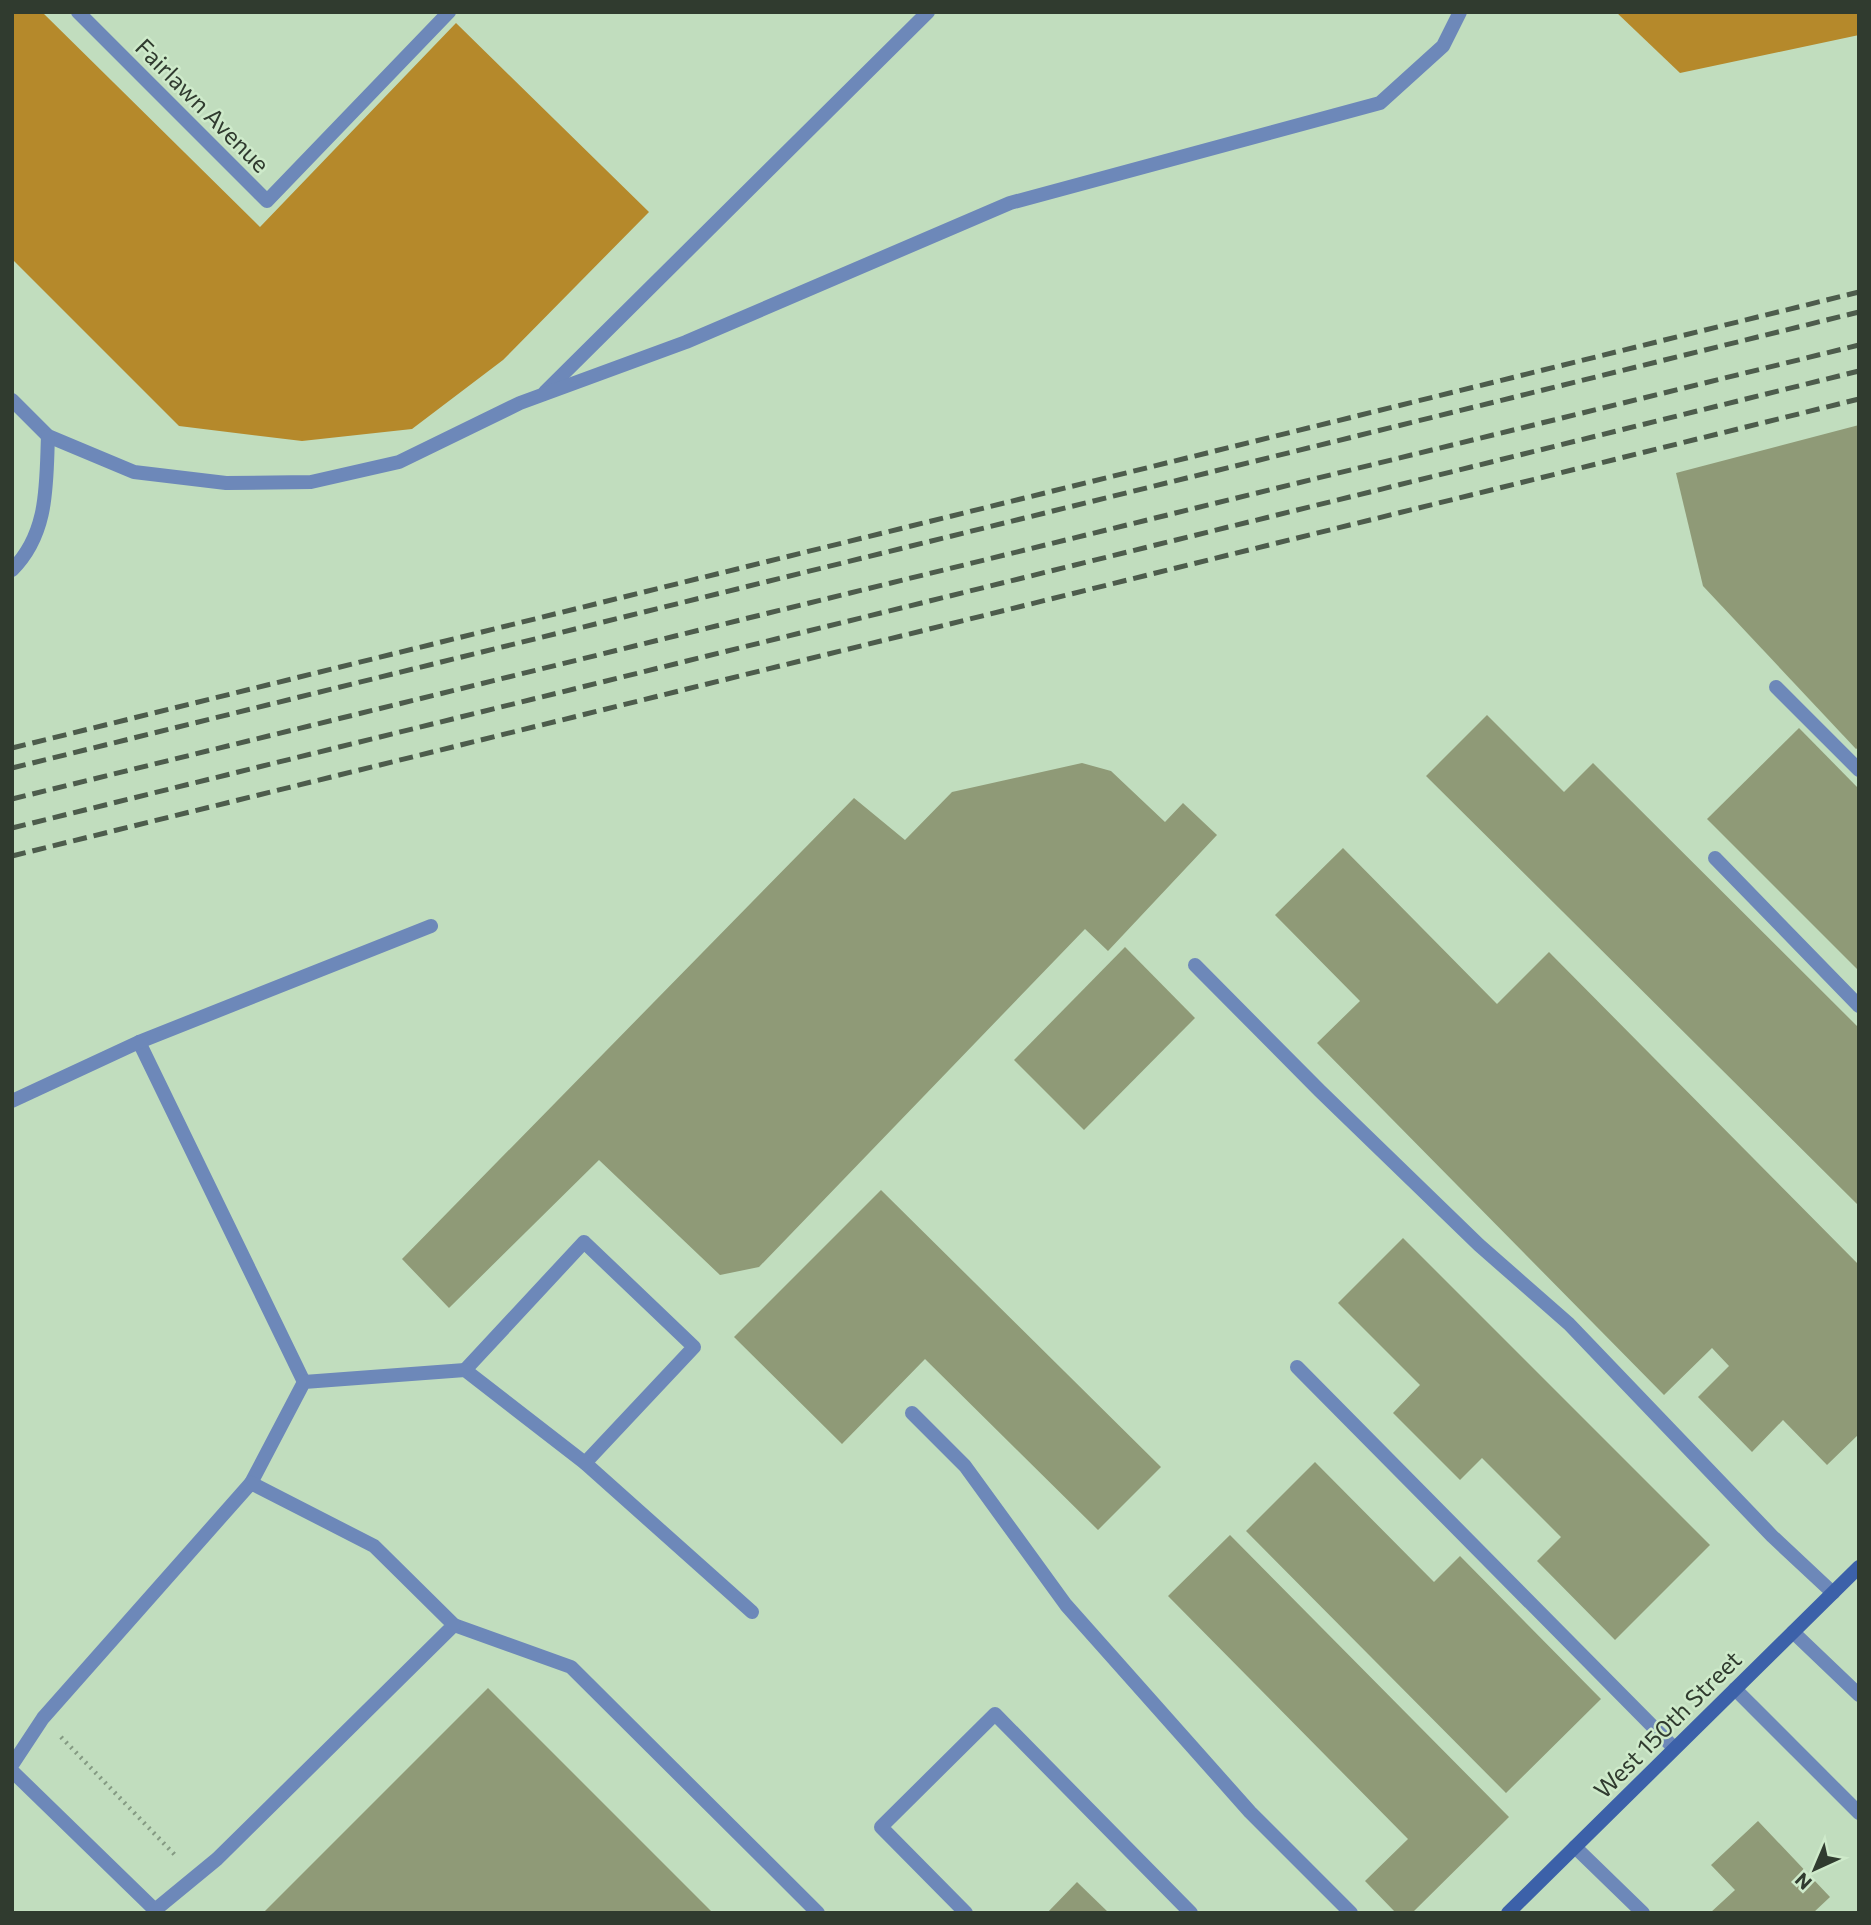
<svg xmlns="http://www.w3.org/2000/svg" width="1871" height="1925" font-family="Commissioner,sans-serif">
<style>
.forest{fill:#b5892b}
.building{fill:#8f9a77}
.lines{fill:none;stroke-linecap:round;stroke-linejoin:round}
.path{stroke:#859a83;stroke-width:4.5;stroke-dasharray:2 5;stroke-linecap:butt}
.service{stroke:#6d88b9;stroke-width:14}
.minor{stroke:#6d88b9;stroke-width:14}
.secondary{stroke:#3c61a9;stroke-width:14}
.rail{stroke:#4d5c4c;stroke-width:5;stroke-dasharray:14 7;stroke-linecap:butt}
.labels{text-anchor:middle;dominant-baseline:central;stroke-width:5;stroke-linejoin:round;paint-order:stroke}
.street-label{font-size:24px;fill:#303b2f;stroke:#ceeaca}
</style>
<rect width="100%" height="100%" fill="#c1ddbe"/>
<g class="forest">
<polygon points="12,12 42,12 260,227 456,23 649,212 503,360 412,429 302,441 179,426 12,259"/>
<polygon points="1616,12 1859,12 1859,35 1680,73"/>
</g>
<g class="building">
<polygon points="1859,425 1859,747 1856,749 1703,586 1676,473"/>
<polygon points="1487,715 1564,792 1593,763 1859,1028 1859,1206 1426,776"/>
<polygon points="1799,728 1859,789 1859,971 1707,819"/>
<polygon points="1082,763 1111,771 1165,822 1183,803 1217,835 1108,951 1085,929 759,1267 720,1275 599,1160 449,1308 402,1259 854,798 905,840 952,792"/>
<polygon points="1343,848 1497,1004 1549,952 1859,1265 1859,1434 1827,1465 1783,1420 1752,1452 1698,1397 1729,1366 1712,1348 1664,1395 1317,1043 1360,1001 1275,915"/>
<polygon points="1125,947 1195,1018 1084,1130 1014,1060"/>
<polygon points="881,1190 1161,1467 1098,1530 925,1359 842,1444 734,1337"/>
<polygon points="1403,1238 1710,1545 1615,1640 1537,1561 1561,1537 1482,1458 1460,1480 1393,1413 1420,1385 1338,1303"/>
<polygon points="1315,1462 1434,1582 1460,1556 1601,1699 1506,1793 1246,1531"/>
<polygon points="1230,1535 1509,1817 1412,1913 1396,1913 1365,1881 1408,1839 1168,1596"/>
<polygon points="488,1688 713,1913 263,1913"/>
<polygon points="1758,1821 1830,1897 1813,1913 1710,1913 1735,1890 1711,1865"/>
<polygon points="1077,1882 1109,1913 1047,1913"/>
</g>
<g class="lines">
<polyline class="path" points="61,1737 175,1855"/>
<g class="service">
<polyline points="545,392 928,12"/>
<polyline points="12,400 48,436 134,472 226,483 311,482 399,462 520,403 686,342 1010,203 1380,103 1443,46 1460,12"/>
<path d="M 12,570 C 49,533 46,484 48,436"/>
<polyline points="1776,687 1859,770"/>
<polyline points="1715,858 1859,1006"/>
<polyline points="1195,965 1320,1091 1479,1245 1569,1324 1772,1536 1833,1593"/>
<polyline points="139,1042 304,1382"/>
<polyline points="12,1101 139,1042 431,926"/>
<polyline points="1297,1367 1674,1748"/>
<polyline points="465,1370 584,1242 694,1347 585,1463"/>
<polyline points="912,1413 965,1466 1066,1605 1250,1812 1351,1913"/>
<polyline points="251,1483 304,1382 465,1370 585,1463 752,1612"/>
<polyline points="454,1625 571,1667 818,1913"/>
<polyline points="1793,1632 1859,1695"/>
<polyline points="1735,1689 1859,1813"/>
<polyline points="12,1765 43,1718 251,1483 374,1546 454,1625 217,1859 155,1910 12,1771"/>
<polyline points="1575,1847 1643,1913"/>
<polyline points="966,1913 881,1827 995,1714 1191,1913"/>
</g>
<polyline class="minor" points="78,12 267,201 449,12"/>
<polyline class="secondary" points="1508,1913 1859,1567"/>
<g class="rail">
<polyline points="12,748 1859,292"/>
<polyline points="12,768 1859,312"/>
<polyline points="12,799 1859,345"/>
<polyline points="12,828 1859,371"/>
<polyline points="12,856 1859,399"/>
</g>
</g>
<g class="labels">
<g class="street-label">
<text transform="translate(203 105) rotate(45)">Fairlawn Avenue</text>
<text transform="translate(1667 1724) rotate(-45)">West 150th Street</text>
</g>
</g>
<rect width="1871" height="1925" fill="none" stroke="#303b2f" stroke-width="28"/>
<g transform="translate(1815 1869) rotate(224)" stroke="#ceeaca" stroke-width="5" paint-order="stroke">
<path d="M0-5L12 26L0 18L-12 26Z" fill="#303b2f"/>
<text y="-10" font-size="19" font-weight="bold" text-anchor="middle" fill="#303b2f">N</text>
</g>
</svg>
